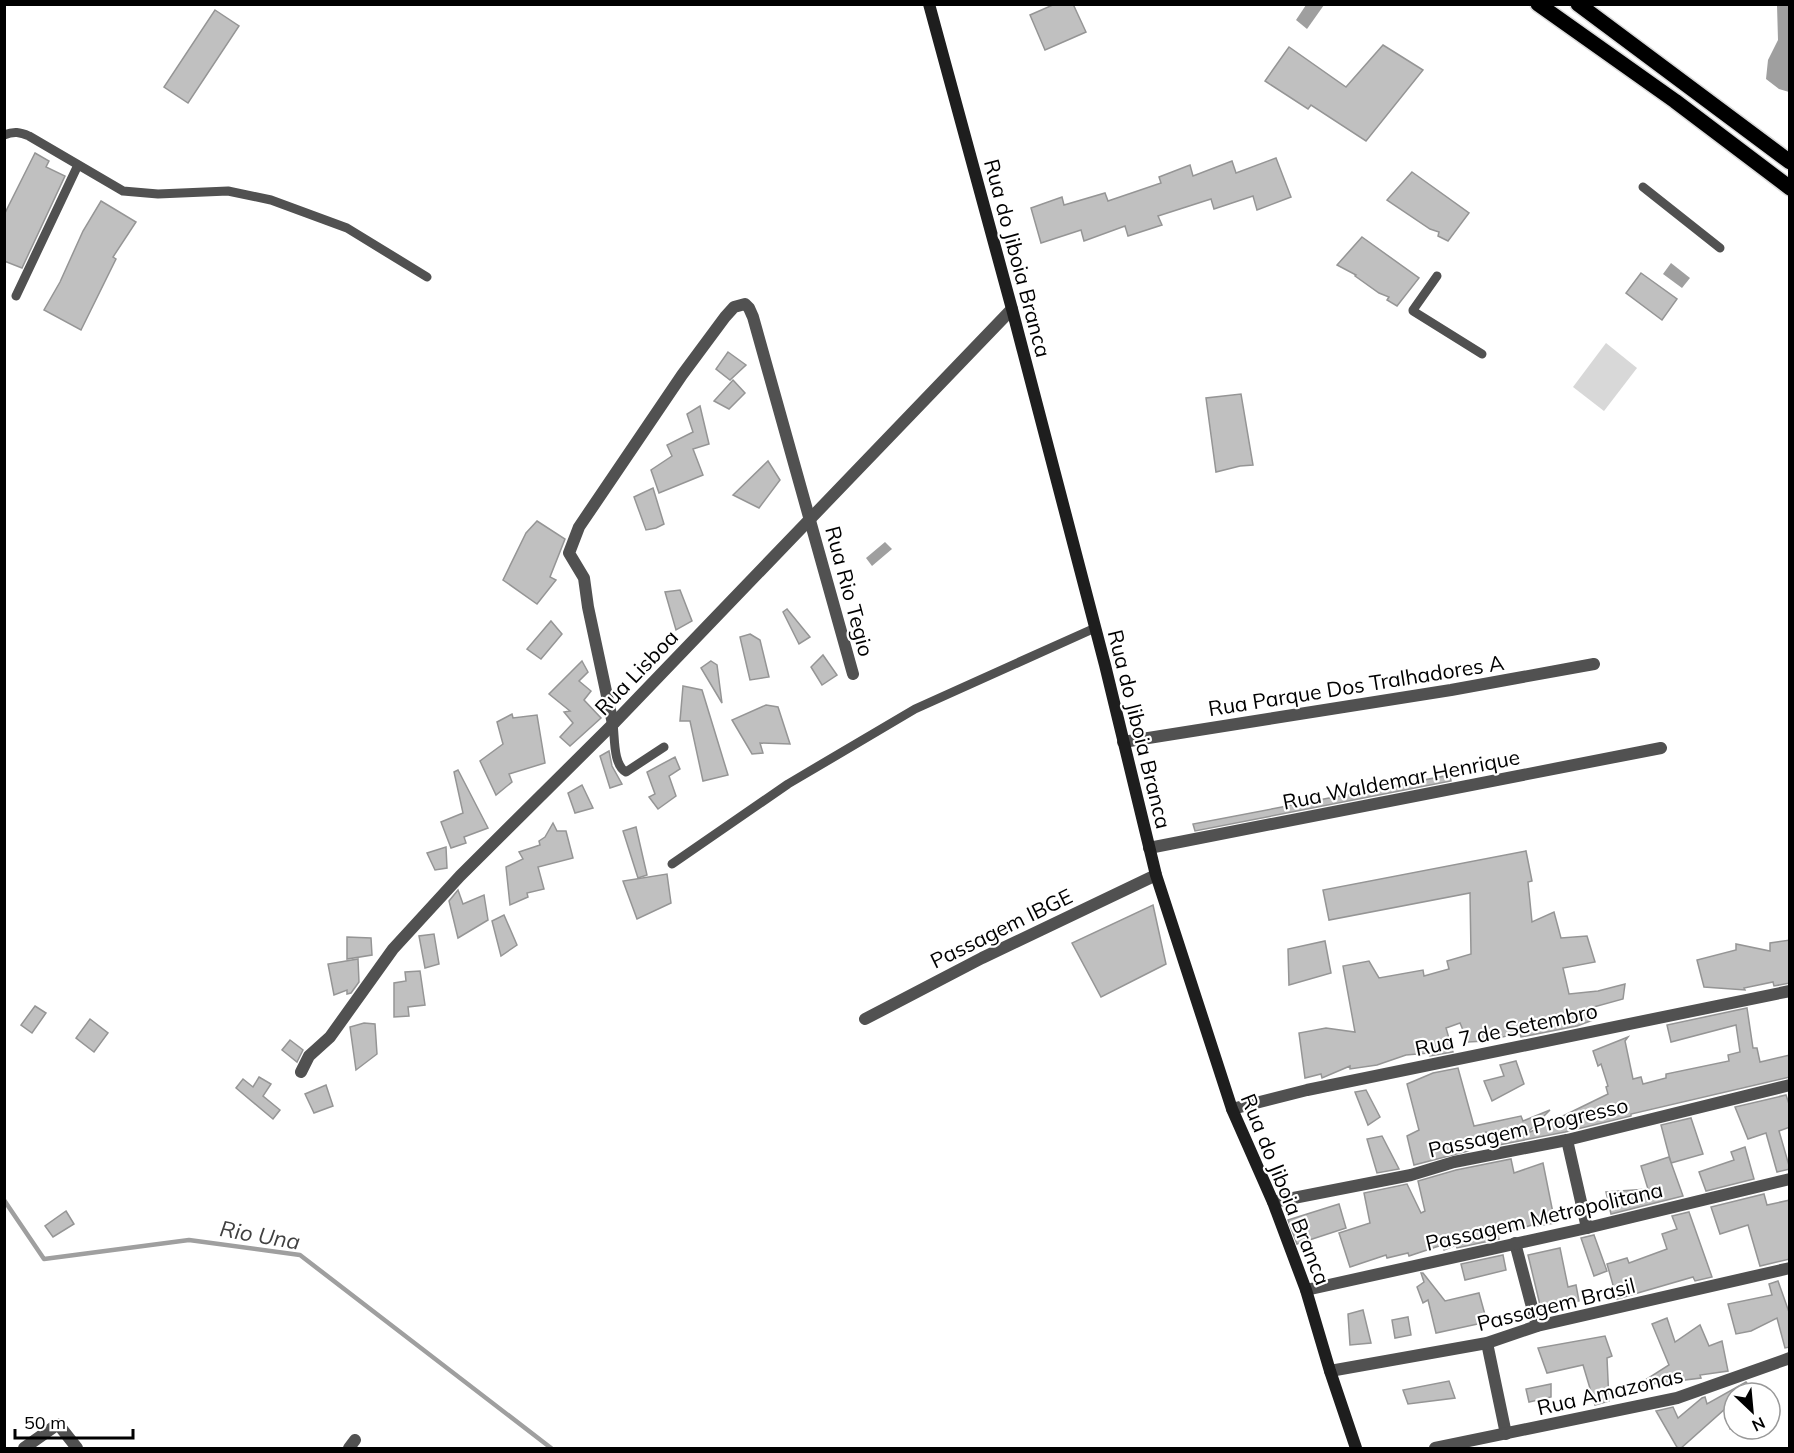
<svg xmlns="http://www.w3.org/2000/svg" width="1794" height="1453" font-family="Mulish,sans-serif">
<style>
.green{fill:#d8d8d8}
.water{fill:#9f9f9f}
.lines{fill:none;stroke-linecap:round;stroke-linejoin:round}
.stream{stroke:#9f9f9f;stroke-width:4.5}
.building{fill:#c0c0c0;stroke:#959595;stroke-width:1.5}
.primary-casing{stroke:#dbdbdb;stroke-width:18}
.lane{stroke:#515151;stroke-width:9}
.street{stroke:#515151;stroke-width:12}
.secondary{stroke:#1e1e1e;stroke-width:12}
.primary{stroke:#000;stroke-width:15}
.labels{text-anchor:middle;dominant-baseline:central;stroke-width:4.5;stroke-linejoin:round;paint-order:stroke}
.street-label{font-size:21px;fill:#000;stroke:#fff}
.water-label{font-size:22px;font-style:italic;fill:#404040;stroke:#fff}
</style>
<rect width="100%" height="100%" fill="#fff"/>
<polygon class="green" points="1606,343 1637,368 1604,411 1573,387"/>
<g class="water">
<polygon points="1306,5 1324,5 1307,29 1296,20"/>
<polygon points="1777,5 1789,5 1789,92 1779,89 1766,79 1768,60 1778,40"/>
<polygon points="1671,263 1690,278 1682,288 1663,274"/>
<polygon points="885,542 892,549 872,566 866,558"/>
</g>
<g class="lines">
<polyline class="stream" points="4,1200 44,1259 189,1240 300,1255 551,1448"/>
</g>
<g class="building">
<polygon points="1055,4 1073,4 1086,32 1045,50 1030,15"/>
<polygon points="215,10 239,26 188,103 164,87"/>
<polygon points="1383,45 1423,70 1366,141 1311,105 1308,109 1265,81 1289,47 1346,87"/>
<polygon points="35,153 49,161 46,167 65,176 22,268 4,261 4,215"/>
<polygon points="1276,158 1291,197 1257,210 1253,196 1214,209 1211,199 1158,216 1162,225 1128,236 1125,226 1084,241 1081,230 1041,243 1031,208 1062,197 1064,205 1105,193 1108,201 1161,183 1159,177 1190,165 1193,176 1232,161 1236,173"/>
<polygon points="1412,172 1469,213 1448,241 1438,236 1439,232 1430,229 1387,200"/>
<polygon points="101,201 136,222 113,257 116,259 81,330 44,310 60,282 83,231"/>
<polygon points="1362,237 1419,278 1397,306 1387,300 1389,297 1379,293 1355,276 1356,275 1337,265"/>
<polygon points="1641,273 1677,299 1662,320 1626,293"/>
<polygon points="728,352 746,365 730,380 716,369"/>
<polygon points="733,380 745,393 729,409 714,401"/>
<polygon points="1241,394 1253,465 1240,466 1216,472 1206,398"/>
<polygon points="700,406 709,444 693,449 703,475 659,493 651,470 672,456 667,445 693,432 687,414"/>
<polygon points="768,461 780,480 759,508 733,495"/>
<polygon points="653,488 664,524 656,528 646,530 634,497"/>
<polygon points="537,521 565,539 550,577 556,580 537,604 503,580 526,533"/>
<polygon points="680,590 692,621 676,630 665,592"/>
<polygon points="787,609 810,637 799,644 783,612"/>
<polygon points="551,621 562,634 541,659 527,649"/>
<polygon points="750,634 760,640 769,677 750,680 740,637"/>
<polygon points="823,655 837,675 822,685 811,667"/>
<polygon points="582,661 588,672 579,681 591,691 584,700 601,718 570,746 560,737 573,723 564,712 570,711 549,694"/>
<polygon points="711,661 717,665 722,703 701,668"/>
<polygon points="683,686 702,690 728,775 703,781 690,721 680,721"/>
<polygon points="766,705 778,707 790,744 760,743 763,753 752,754 732,720"/>
<polygon points="512,714 513,718 537,715 545,763 509,774 512,782 496,795 480,761 503,744 497,722"/>
<polygon points="609,751 612,766 622,784 610,788 600,756"/>
<polygon points="675,757 680,769 669,776 676,796 658,809 649,797 655,794 647,772"/>
<polygon points="458,770 488,828 464,837 466,843 451,848 441,822 463,813 454,772"/>
<polygon points="1450,775 1451,781 1195,831 1193,824"/>
<polygon points="582,785 593,808 575,813 568,793"/>
<polygon points="553,823 557,831 566,831 573,858 538,867 544,889 527,893 528,897 510,905 506,867 523,859 519,852 540,845 539,841 545,837"/>
<polygon points="636,827 647,875 638,878 623,831"/>
<polygon points="446,847 447,868 435,870 427,853"/>
<polygon points="1526,851 1532,881 1528,882 1532,922 1554,912 1561,938 1587,936 1595,962 1563,968 1569,994 1598,991 1625,984 1623,999 1590,1008 1593,1020 1577,1026 1521,1037 1520,1033 1507,1035 1507,1036 1485,1041 1468,1042 1460,1023 1446,1028 1453,1052 1430,1056 1429,1053 1406,1055 1377,1065 1350,1069 1350,1066 1322,1078 1321,1074 1305,1078 1299,1033 1326,1028 1355,1032 1343,966 1369,961 1379,978 1423,970 1424,976 1449,969 1447,961 1471,954 1470,893 1329,920 1323,890"/>
<polygon points="667,874 671,903 637,919 623,881"/>
<polygon points="458,890 463,904 484,895 488,920 458,938 449,901"/>
<polygon points="1153,905 1166,964 1101,997 1072,943"/>
<polygon points="504,915 517,945 501,956 492,921"/>
<polygon points="434,934 439,964 425,968 419,936"/>
<polygon points="347,937 371,938 372,955 347,959"/>
<polygon points="1790,940 1790,983 1774,986 1773,982 1744,988 1745,990 1704,987 1697,960 1736,950 1736,944 1770,951 1770,943"/>
<polygon points="1325,941 1331,973 1289,985 1288,949"/>
<polygon points="358,959 359,982 351,993 347,994 347,990 334,995 328,964"/>
<polygon points="420,971 425,1005 408,1007 409,1016 394,1017 394,983 406,981 405,972"/>
<polygon points="35,1006 46,1013 32,1033 21,1025"/>
<polygon points="1747,1008 1753,1048 1757,1048 1760,1062 1790,1055 1790,1077 1631,1114 1631,1116 1565,1132 1494,1146 1486,1132 1465,1143 1468,1151 1414,1165 1407,1136 1419,1130 1407,1084 1433,1073 1458,1068 1474,1126 1521,1116 1523,1121 1550,1110 1526,1134 1608,1094 1606,1087 1608,1086 1601,1064 1598,1066 1593,1051 1628,1037 1625,1041 1633,1079 1641,1077 1643,1084 1666,1078 1666,1074 1729,1061 1728,1055 1740,1052 1736,1025 1671,1042 1667,1025"/>
<polygon points="90,1019 108,1033 94,1052 76,1038"/>
<polygon points="364,1023 375,1024 377,1054 356,1070 350,1027"/>
<polygon points="290,1040 303,1050 297,1062 282,1050"/>
<polygon points="1516,1061 1524,1084 1492,1101 1484,1081 1504,1076 1500,1065"/>
<polygon points="259,1077 271,1084 263,1096 280,1110 273,1119 236,1088 243,1079 253,1087"/>
<polygon points="326,1085 333,1106 314,1113 305,1094"/>
<polygon points="1366,1090 1380,1117 1368,1125 1355,1092"/>
<polygon points="1786,1095 1790,1107 1790,1127 1779,1131 1790,1169 1777,1172 1766,1133 1748,1139 1735,1107"/>
<polygon points="1691,1118 1703,1154 1671,1163 1661,1125"/>
<polygon points="1382,1136 1399,1169 1377,1173 1367,1139"/>
<polygon points="1745,1147 1754,1179 1706,1191 1699,1172 1734,1160 1731,1152"/>
<polygon points="1669,1157 1683,1196 1611,1214 1606,1192 1648,1189 1641,1166"/>
<polygon points="1511,1159 1514,1173 1543,1163 1555,1223 1533,1227 1532,1225 1498,1235 1499,1239 1457,1248 1456,1245 1444,1250 1442,1245 1409,1256 1408,1253 1387,1258 1386,1255 1350,1267 1339,1233 1370,1223 1364,1193 1407,1184 1421,1213 1425,1211 1418,1181 1456,1170"/>
<polygon points="1764,1194 1767,1205 1790,1200 1790,1259 1760,1266 1748,1225 1720,1234 1711,1207"/>
<polygon points="1339,1204 1346,1228 1297,1244 1288,1220"/>
<polygon points="66,1211 74,1224 53,1237 45,1226"/>
<polygon points="1689,1212 1712,1277 1695,1281 1693,1277 1617,1299 1607,1264 1627,1258 1629,1263 1667,1249 1662,1234 1677,1229 1672,1216"/>
<polygon points="1594,1235 1607,1271 1594,1276 1581,1238"/>
<polygon points="1560,1248 1568,1287 1576,1285 1579,1301 1541,1309 1528,1255"/>
<polygon points="1503,1255 1506,1270 1465,1280 1461,1264"/>
<polygon points="1421,1273 1423,1273 1445,1301 1479,1293 1487,1322 1436,1333 1428,1300 1423,1303 1417,1287 1424,1282"/>
<polygon points="1778,1281 1790,1315 1790,1347 1785,1348 1777,1318 1751,1331 1736,1334 1728,1304 1772,1295 1769,1284"/>
<polygon points="1363,1310 1371,1343 1350,1345 1348,1314"/>
<polygon points="1408,1317 1411,1335 1395,1338 1392,1320"/>
<polygon points="1667,1318 1675,1342 1700,1325 1709,1346 1722,1341 1728,1371 1700,1375 1701,1378 1636,1386 1669,1365 1652,1324"/>
<polygon points="1605,1336 1612,1356 1607,1358 1609,1401 1595,1405 1583,1365 1547,1373 1538,1348"/>
<polygon points="1449,1381 1455,1398 1408,1404 1403,1390"/>
<polygon points="1746,1382 1750,1387 1742,1393 1734,1393 1734,1429 1730,1429 1725,1409 1680,1449 1678,1449 1656,1411 1673,1407 1678,1418 1702,1398 1705,1397 1707,1404"/>
<polygon points="1551,1384 1551,1397 1529,1402 1526,1389"/>
</g>
<g class="lines">
<g class="primary-casing">
<g id="primary">
<polyline points="1538,4 1675,101 1790,188"/>
<polyline points="1578,4 1790,162"/>
</g>
</g>
<g class="lane">
<path d="M 4,135 C 14,131 20,132 29,136 L 123,191 L 158,194 L 228,191 L 271,200 L 347,228 L 427,277"/>
<polyline points="1643,187 1720,248"/>
<polyline points="1437,276 1413,310 1413,311 1482,354"/>
<polyline points="16,296 78,165"/>
<path d="M 613,724 C 615,738 613,765 626,772 L 664,747"/>
<polyline points="672,864 788,784 915,709 1095,628"/>
</g>
<g class="street">
<polyline points="613,724 588,607 584,578 569,553 579,527 682,375 725,317 734,307 745,304 749,308 753,317 853,674"/>
<polyline points="1123,742 1451,690 1594,664"/>
<polyline points="1149,848 1661,748"/>
<polyline points="865,1019 982,958 1156,875"/>
<polyline points="301,1072 309,1056 330,1037 393,949 460,876 613,724 1012,309"/>
<polyline points="1232,1109 1307,1090 1790,991"/>
<polyline points="1567,1140 1587,1228"/>
<polyline points="1273,1202 1411,1175 1454,1162 1567,1140 1790,1085"/>
<polyline points="1515,1243 1537,1326"/>
<polyline points="1306,1290 1587,1228 1790,1179"/>
<polyline points="1487,1343 1506,1434"/>
<polyline points="1330,1371 1487,1343 1537,1326 1790,1268"/>
<polyline points="24,1448 58,1424 77,1448"/>
<polyline points="349,1448 355,1440"/>
<polyline points="1435,1448 1677,1398 1790,1358"/>
</g>
<polyline class="secondary" points="929,4 1012,309 1105,665 1156,875 1232,1109 1273,1202 1306,1290 1330,1371 1356,1448"/>
<use href="#primary" class="primary"/>
</g>
<g class="labels">
<g class="street-label">
<text transform="translate(1018 258) rotate(75)">Rua do Jiboia Branca</text>
<text transform="translate(850 591) rotate(75)">Rua Rio Tegio</text>
<text transform="translate(636 672) rotate(-46)">Rua Lisboa</text>
<text transform="translate(1356 685) rotate(-9)">Rua Parque Dos Tralhadores A</text>
<text transform="translate(1140 729) rotate(76)">Rua do Jiboia Branca</text>
<text transform="translate(1401 779) rotate(-11)">Rua Waldemar Henrique</text>
<text transform="translate(1001 928) rotate(-26)">Passagem IBGE</text>
<text transform="translate(1506 1029) rotate(-12)">Rua 7 de Setembro</text>
<text transform="translate(1528 1127) rotate(-13)">Passagem Progresso</text>
<text transform="translate(1286 1189) rotate(68)">Rua do Jiboia Branca</text>
<text transform="translate(1544 1216) rotate(-13)">Passagem Metropolitana</text>
<text transform="translate(1556 1304) rotate(-14)">Passagem Brasil</text>
<text transform="translate(1610 1391) rotate(-13)">Rua Amazonas</text>
</g>
<g class="water-label">
<text transform="translate(260 1235) rotate(10)">Rio Una</text>
</g>
</g>
<rect width="1794" height="1453" fill="none" stroke="#000000" stroke-width="12"/>
<g transform="translate(1752 1411) rotate(154)"><circle r="28" fill="#ffffff" stroke="#999999" stroke-width="1.5"/>
<path d="M0-4.5L10 22L0 15L-10 22Z" fill="#000000"/>
<text y="-9" font-size="16" font-weight="bold" text-anchor="middle" fill="#000000">N</text>
</g>
<path d="M15 1429v9h118v-9" fill="none" stroke="#000000" stroke-width="3"/>
<text x="24" y="1429" font-size="18" fill="#000000" stroke="#ffffff" stroke-width="4.5" paint-order="stroke">50 m</text>
</svg>
